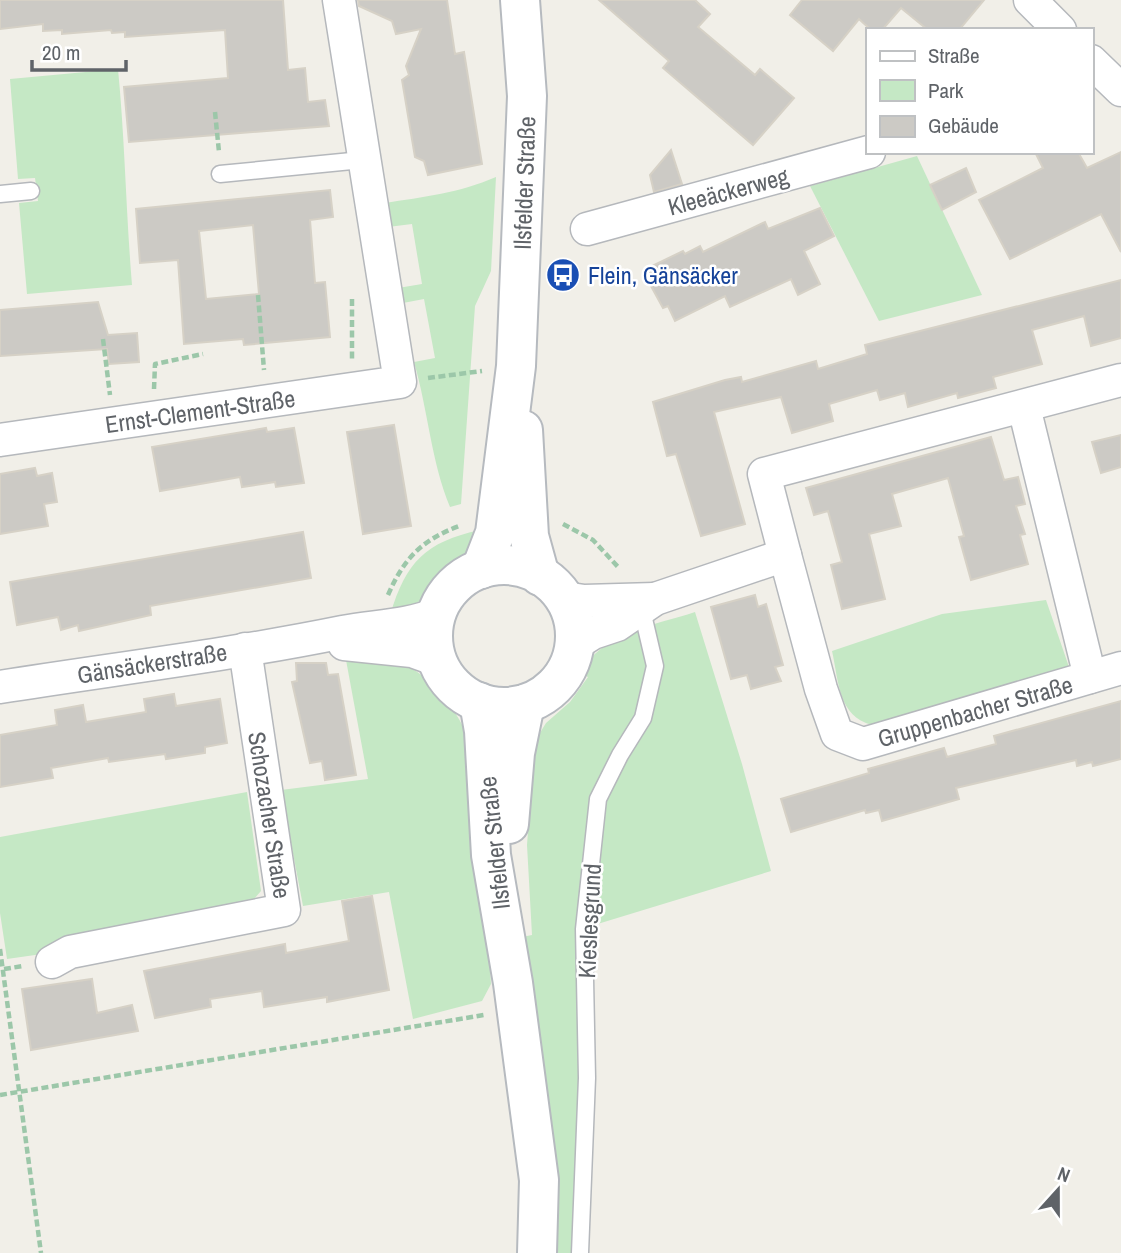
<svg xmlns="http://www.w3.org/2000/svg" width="1121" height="1253" font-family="'Archivo Narrow',sans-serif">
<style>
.green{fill:#c5e8c5}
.building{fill:#cccac5;stroke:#d6d1c6;stroke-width:2;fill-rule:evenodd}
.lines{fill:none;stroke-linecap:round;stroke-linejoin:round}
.service-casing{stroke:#b5b8bc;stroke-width:19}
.minor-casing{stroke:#b5b8bc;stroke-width:35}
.secondary-casing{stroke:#b6babf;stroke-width:42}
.path{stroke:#9cc7a9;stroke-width:4.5;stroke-dasharray:7 3.5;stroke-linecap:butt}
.service{stroke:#fff;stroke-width:16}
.minor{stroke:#fff;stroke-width:32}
.secondary{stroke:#fff;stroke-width:38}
.labels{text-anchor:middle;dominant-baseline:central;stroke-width:5;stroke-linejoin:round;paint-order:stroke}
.street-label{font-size:24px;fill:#5f6368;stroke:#fff}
.transit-label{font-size:24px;fill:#164399;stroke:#fff;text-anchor:start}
</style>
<rect width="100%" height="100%" fill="#f1efe8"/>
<g class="green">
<path d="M 118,69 C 125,141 126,213 132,285 L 27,294 L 19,203 L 38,201 L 35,178 L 18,179 L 10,79 Z"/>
<polygon points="917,156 982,295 879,321 810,186"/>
<path d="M 496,177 L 491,271 L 475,306 L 461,504 L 450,507 C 431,461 428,410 414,362 L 435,358 L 424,299 L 403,303 L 398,288 L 422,284 L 412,224 L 388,227 L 384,203 C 424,197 459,193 496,177 Z"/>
<path d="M 480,530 C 471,569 427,602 390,615 C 406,562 425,542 480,530 Z"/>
<path d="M 1046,600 L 1069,667 L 872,725 C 838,716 839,682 832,651 L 942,614 Z"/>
<path d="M 695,612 L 742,764 L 771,871 L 591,926 L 575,1253 L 542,1253 L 517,938 L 532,935 L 527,845 L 535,741 L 546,723 L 570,702 L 588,677 L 581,674 C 600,632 656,625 695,612 Z"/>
<path d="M 346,660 C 361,660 380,658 395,662 C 436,673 463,719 476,757 L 491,984 L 482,1001 L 413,1019 L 389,892 L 303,906 L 281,790 L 368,779 Z"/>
<polygon points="247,792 261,891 248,906 53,943 49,953 7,959 0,913 0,837"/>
</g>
<g class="building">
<polygon points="0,0 283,0 288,70 305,68 308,102 325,100 329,126 129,142 124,87 228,78 225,30 125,37 125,32 112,33 111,30 62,34 62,30 43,31 43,24 0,29"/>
<polygon points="358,0 447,0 455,54 464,52 482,164 428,175 424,161 415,157 402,80 409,75 406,66 421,29 396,34 392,21 359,6"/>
<polygon points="599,0 695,0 710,14 698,27 755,75 760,69 794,98 753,145 663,68 669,61"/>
<polygon points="802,0 984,0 959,30 928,30 901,8 882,30 871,30 859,19 833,51 790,15"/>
<polygon points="671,150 682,184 654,192 650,175"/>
<polygon points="1035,152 1078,152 1087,168 1121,152 1121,252 1101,214 1010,259 979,200 1043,168"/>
<polygon points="966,168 976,192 942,210 930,185"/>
<path d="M 330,190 L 333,217 L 310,220 L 315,283 L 325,282 L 330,337 L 244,345 L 243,339 L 184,344 L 178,260 L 140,263 L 136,209 ZM 253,225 L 259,294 L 206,299 L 199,231 Z"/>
<polygon points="820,208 834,236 804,251 820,284 798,295 791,279 730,307 725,296 675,321 668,306 663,308 651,286 656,283 648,268 683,251 685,254 700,246 703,252 765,222 768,229"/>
<polygon points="1121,280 1121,338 1091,346 1084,316 1032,330 1042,364 993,377 996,388 958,398 957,393 908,407 905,393 880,400 877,390 829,404 833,421 792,433 781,397 714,412 745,524 701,536 676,454 667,456 653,402 725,380 741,377 742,382 816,361 818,369 867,354 865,345"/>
<polygon points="98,302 108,335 137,333 139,362 109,364 107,349 0,356 0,310"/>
<polygon points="394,425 411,526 363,534 347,432"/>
<polygon points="266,428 267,432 294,428 304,483 276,487 275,482 242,487 240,477 160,491 152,447"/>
<polygon points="1121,435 1121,467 1101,473 1092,442"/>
<polygon points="991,437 1004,480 1018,477 1025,504 1016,506 1025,534 1020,535 1028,564 971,580 959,537 964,536 948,478 892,494 901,526 869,534 885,599 842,609 831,565 842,562 828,511 814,515 806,488"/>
<polygon points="35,468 37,476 52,473 57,502 44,504 48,526 0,534 0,474"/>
<polygon points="303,532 311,578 150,606 151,615 79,631 78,625 61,630 58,617 17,625 10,582"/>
<polygon points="755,595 758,607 766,604 783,665 775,667 781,681 751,689 747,675 731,679 711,607"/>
<polygon points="296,663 326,663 328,675 338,674 356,775 325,780 322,761 310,763 292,682 297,681"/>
<polygon points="174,694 176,706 220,699 227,743 205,747 205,753 166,759 165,754 109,762 108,758 51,768 53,778 0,787 0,735 57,725 55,710 83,705 86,722 146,712 144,699"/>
<polygon points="1121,701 1121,759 1093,766 1092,762 1077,766 1076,760 956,788 959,799 882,821 879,810 866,813 865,810 791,832 781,799 869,773 868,769 944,748 947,757 996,744 994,736"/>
<polygon points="372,896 389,990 327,1002 327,997 264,1007 262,991 210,999 211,1007 155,1018 144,971 285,944 286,953 349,941 342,901"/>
<polygon points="92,979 97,1013 132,1005 138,1031 31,1050 22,989"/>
</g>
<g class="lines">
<g class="service-casing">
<g id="service">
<polyline points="220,174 362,160"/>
<polyline points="0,194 31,191"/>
<polyline points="580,1253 587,1078 584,929 598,799 620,755 643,718 655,666 641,606"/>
</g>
</g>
<g class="minor-casing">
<g id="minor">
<polyline points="1030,0 1060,30"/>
<polyline points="1091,61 1121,90"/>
<polyline points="587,229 869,152"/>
<polyline points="1024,407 1090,677"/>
<polyline points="0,440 400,382 339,0"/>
<polyline points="785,555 764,474 1121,380"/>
<polyline points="564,598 584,601 655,599"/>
<polyline points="344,644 412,651 437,660"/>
<polyline points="574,645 593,633 617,625 655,599 785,555 821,689 837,734 863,744 1121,668"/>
<path d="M 0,687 C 114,669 230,655 343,632 C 374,626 406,626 437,614"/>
<polyline points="52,962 70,952 284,910 245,649"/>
</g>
</g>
<g class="secondary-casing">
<g id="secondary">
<polyline points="523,430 529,536 540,576"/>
<circle cx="504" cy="636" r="71"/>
<polyline points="481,569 495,533 516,366 527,96 520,0"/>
<polyline points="479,702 484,731 491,855 513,983 539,1180 537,1253"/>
<polyline points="509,824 515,753 525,704"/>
</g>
</g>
<g class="path">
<polyline points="215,112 219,152"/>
<polyline points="258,295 264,370"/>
<polyline points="352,299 352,360"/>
<polyline points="103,339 110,395"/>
<polyline points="428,378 482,371"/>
<polyline points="154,389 155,364 203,354"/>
<polyline points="563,524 593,540 619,568"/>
<path d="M 388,595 C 404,558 422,540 459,526"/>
<polyline points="0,949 41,1253"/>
<polyline points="4,969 23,966"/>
<polyline points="0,1095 484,1015"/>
</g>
<use href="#service" class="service"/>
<use href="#minor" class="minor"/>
<use href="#secondary" class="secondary"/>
</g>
<defs>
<g id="bus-disc" transform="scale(1.75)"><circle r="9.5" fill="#1a4fb4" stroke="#fff"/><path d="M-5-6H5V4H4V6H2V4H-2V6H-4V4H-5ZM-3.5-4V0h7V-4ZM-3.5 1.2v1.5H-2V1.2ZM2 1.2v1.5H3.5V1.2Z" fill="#fff"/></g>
</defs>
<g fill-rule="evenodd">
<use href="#bus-disc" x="563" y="275"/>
</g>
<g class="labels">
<g class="street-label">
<text transform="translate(524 183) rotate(-88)">Ilsfelder Straße</text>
<text transform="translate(728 191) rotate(-15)">Kleeäckerweg</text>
<text transform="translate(200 411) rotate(-8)">Ernst-Clement-Straße</text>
<text transform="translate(152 663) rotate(-9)">Gänsäckerstraße</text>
<text transform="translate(975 711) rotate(-16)">Gruppenbacher Straße</text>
<text transform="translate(270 815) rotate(81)">Schozacher Straße</text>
<text transform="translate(494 843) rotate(-96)">Ilsfelder Straße</text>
<text transform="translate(589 921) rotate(-87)">Kieslesgrund</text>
</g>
<g class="transit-label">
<text x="588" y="275">Flein, Gänsäcker</text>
</g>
</g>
<rect x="866" y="28" width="228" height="126" fill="#ffffff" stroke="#bfc1c3" stroke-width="2"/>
<rect x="880" y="51" width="35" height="10" fill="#ffffff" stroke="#bfc1c3" stroke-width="2"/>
<text x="928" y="63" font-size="21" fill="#5f6368">Straße</text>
<rect x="880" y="80" width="35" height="21" fill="#c5e8c5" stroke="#bfc1c3" stroke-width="2"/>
<text x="928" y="98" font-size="21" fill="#5f6368">Park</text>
<rect x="880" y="116" width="35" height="21" fill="#cccac5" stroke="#bfc1c3" stroke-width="2"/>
<text x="928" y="133" font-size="21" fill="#5f6368">Gebäude</text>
<g transform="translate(1058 1190) rotate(21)" stroke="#ffffff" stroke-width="5" paint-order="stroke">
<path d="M0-5L12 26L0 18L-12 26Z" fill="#5f6368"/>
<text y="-10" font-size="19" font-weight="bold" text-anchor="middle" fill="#5f6368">N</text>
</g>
<path d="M32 60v10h94v-10" fill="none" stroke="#5f6368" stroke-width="3.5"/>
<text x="42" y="60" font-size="21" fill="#5f6368" stroke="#ffffff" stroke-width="5" paint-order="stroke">20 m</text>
</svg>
